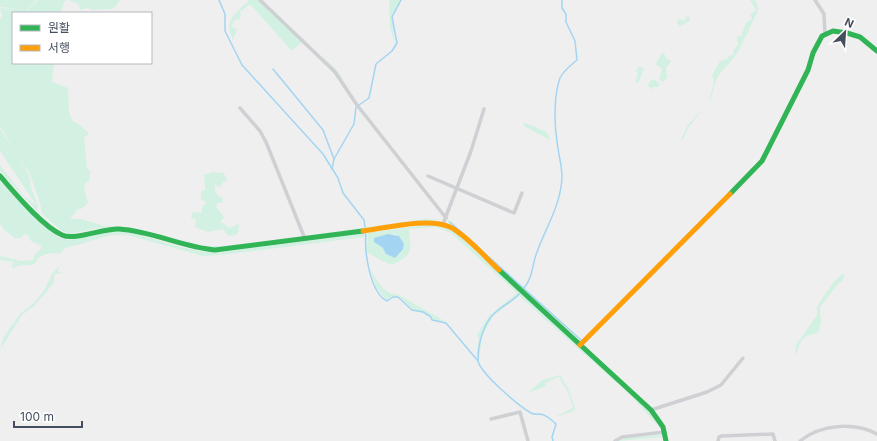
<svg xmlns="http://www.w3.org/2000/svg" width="877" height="441" font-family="Inter,'Noto Sans KR',sans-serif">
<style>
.green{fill:#d2f1e2;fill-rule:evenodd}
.water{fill:#a3d5f2}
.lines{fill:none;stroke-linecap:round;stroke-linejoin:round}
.stream{stroke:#a3d5f2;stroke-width:1.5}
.street{stroke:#ced0d4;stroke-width:3.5}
.fast{stroke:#30b455;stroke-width:5}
.slow{stroke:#ff9f0a;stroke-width:5}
</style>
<rect width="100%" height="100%" fill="#f0efef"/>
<g class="green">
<polygon points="0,0 37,0 26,10 0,7"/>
<polygon points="39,0 65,0 60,13 13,13 13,63 54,63 52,82 68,88 69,112 73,122 77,123 88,132 88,135 84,137 87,169 90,170 89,182 86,182 84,189 88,203 81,209 78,209 70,219 82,219 104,226 130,227 203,246 224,246 303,237 212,248 199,247 119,227 98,228 70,234 62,231 42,214 40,203 30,174 15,153 0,126 0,19 2,16 0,8 27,10"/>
<polygon points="68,0 120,0 113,9 92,10 87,8 81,10 78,4"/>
<path d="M 249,0 L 258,0 L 302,42 L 292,51 L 250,4 L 240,12 L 241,15 L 239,20 L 236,19 L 231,26 L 237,29 L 233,40 C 223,19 236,14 249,0 Z"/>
<polygon points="262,0 336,69 356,97 348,85 319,53"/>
<polygon points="390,0 400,0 392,17 395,45 390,26 389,3"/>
<path d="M 750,0 L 755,0 C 756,3 758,5 758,9 C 758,12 739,50 736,55 C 730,64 721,69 717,79 C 713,87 713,95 709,103 L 714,81 L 712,75 L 720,61 L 727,59 L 730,55 L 733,55 L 733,51 L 736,46 L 738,46 L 737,36 L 741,36 L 746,23 L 752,19 L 750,15 L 756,10 Z"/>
<polygon points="687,16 690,17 690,21 680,26 677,23 679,18 684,21"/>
<polygon points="664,53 666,58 671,61 666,68 667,78 662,82 659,79 662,69 656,64 661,54"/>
<polygon points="640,66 644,69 639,82 637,83 635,82 638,73 636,72 638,67"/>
<polygon points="654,79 660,84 658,87 653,87 651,90 648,85 650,81"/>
<polygon points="705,106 688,128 684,138 636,174 681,140 688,125"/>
<polygon points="523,122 547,132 550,140 524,126"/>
<polygon points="0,129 29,175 31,188 38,205 37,211 0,171 0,165 24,196 37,206 0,151"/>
<polygon points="212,172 224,173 227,181 223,182 220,187 215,185 215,191 218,196 222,197 223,200 222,203 217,203 216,207 224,217 220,223 223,223 229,228 239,224 238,234 229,236 223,229 208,232 195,227 196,220 191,218 192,212 202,213 202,207 206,203 205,201 201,200 201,191 205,190 204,175"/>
<path d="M 0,179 C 14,195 44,230 62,239 C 76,242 97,230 114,231 C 150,233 184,254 220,252 L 220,255 L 203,256 L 127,235 C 108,234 99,239 81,244 C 76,246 70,245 66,248 C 63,249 62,252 60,254 C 54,252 43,254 38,258 C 36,261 36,264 32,265 C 25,266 19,264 14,268 L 11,267 L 14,262 L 0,260 L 0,256 L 21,261 L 33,260 L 36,253 L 41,249 L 41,246 L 31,241 L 27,234 L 23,235 L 21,238 L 14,238 C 9,232 3,231 0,223 Z"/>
<polygon points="447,217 450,222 581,341 448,223"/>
<polygon points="424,219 443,219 305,237 305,236"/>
<path d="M 427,225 L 442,226 L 455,232 L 648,410 L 659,427 L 630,395 L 519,296 L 493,316 L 482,337 L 479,361 C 474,352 482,342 477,335 L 489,316 L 517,293 L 451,233 L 436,227 L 409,229 C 411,252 414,254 392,265 L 382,261 L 367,252 L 369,267 L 366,251 L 367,234 L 367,249 L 368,233 ZM 394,234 L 399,236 L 404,246 L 396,257 L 374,242 L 380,237 Z"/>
<polygon points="366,233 365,237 221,255 221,252"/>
<polygon points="60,265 58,272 64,272 54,275 54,282 48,290 35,305 22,315 0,350 3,339 11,326 21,313 34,303 45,289 52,274"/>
<path d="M 370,269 C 378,281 383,294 399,295 L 446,322 L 432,320 C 430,312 421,313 414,310 C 408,307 404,298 397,296 C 392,295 390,299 386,300 L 376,287 Z"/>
<path d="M 842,274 L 845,275 L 843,280 L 838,284 L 820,307 L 821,322 L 819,331 C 815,334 809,335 804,338 C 799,341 795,360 791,367 L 795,357 L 796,345 L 817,315 L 817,306 L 832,284 Z"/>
<polygon points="560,375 569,390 575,408 574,411 559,416 557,416 573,408 569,394 559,377 545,383 546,386 528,393 542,380"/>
<polygon points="664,435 665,441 662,437 618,441 625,438"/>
</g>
<polygon class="water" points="388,234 399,236 404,244 403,249 395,258 386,254 383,248 374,242 374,238"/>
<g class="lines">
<g class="stream">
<polyline points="219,0 225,14 225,31 242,65 323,154 338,178 343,193 364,220 365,227"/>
<polyline points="273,69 323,130 334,159"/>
<polyline points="359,105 369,98 376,64 392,51 397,43 392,17 401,0"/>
<polyline points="332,169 334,159 354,124 356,107"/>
<polyline points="450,222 581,340"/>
<path d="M 366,234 C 364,251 370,293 387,301 L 393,297 L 398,297 L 412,310 L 423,312 L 431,317 L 432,320 L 446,323 L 478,361 C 481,374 519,406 531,413 C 535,415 536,414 540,414 C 546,415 552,420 556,424 L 552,437 L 553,441"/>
<path d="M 524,288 C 533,278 532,264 537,252 C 546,227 561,205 562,177 C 562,165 558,153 557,141 C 554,124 554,94 560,78 C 564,70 571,65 577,60 L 575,41 L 566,22 L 566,14 L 562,8 L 562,0"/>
<path d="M 478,360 C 478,344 483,322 497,311 C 504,305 513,301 519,294"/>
</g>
<g class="street">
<polyline points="260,0 335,72 357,105 446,218"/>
<polyline points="815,0 824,14 825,34"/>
<polyline points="240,108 260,131 266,142 305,239"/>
<polyline points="428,176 514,213 522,193"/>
<polyline points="443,224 471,151 484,109"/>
<polyline points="651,410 707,392 721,385 743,358"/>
<polyline points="491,419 520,412 528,441"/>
<polyline points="615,441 622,437 665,432"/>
<polyline points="718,441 719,437 722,436 773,434 775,441"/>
<path d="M 800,441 C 821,424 854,422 877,434"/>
</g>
<g class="fast">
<path d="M 0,176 C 15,193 42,226 62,235 C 74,241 104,228 119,229 C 152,231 182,247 215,250 L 363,231"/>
<polyline points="730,194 762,161 808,70 813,53 822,36 833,31 847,33 860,37 877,51"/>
<polyline points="499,270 651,410 663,427 666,441"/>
</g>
<g class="slow">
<path d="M 363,231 C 386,228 429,217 450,227 C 466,235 485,257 499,270"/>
<polyline points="580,345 730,194"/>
</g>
</g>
<rect x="12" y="12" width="140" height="52" fill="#ffffff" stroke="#b5b8bf"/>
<rect x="20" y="25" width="20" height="6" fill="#30b455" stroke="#b5b8bf"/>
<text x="48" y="32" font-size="12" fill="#454e5e">원활</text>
<rect x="20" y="45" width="20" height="6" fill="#ff9f0a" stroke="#b5b8bf"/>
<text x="48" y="52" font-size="12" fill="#454e5e">서행</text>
<g transform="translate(845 32) rotate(25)" stroke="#ffffff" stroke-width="3" paint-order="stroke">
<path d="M0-3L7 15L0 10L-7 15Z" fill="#454e5e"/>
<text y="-6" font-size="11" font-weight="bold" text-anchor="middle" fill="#454e5e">N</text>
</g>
<path d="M14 421v6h68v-6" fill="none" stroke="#454e5e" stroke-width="2"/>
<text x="20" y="421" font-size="12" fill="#454e5e" stroke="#ffffff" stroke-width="3" paint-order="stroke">100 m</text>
</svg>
